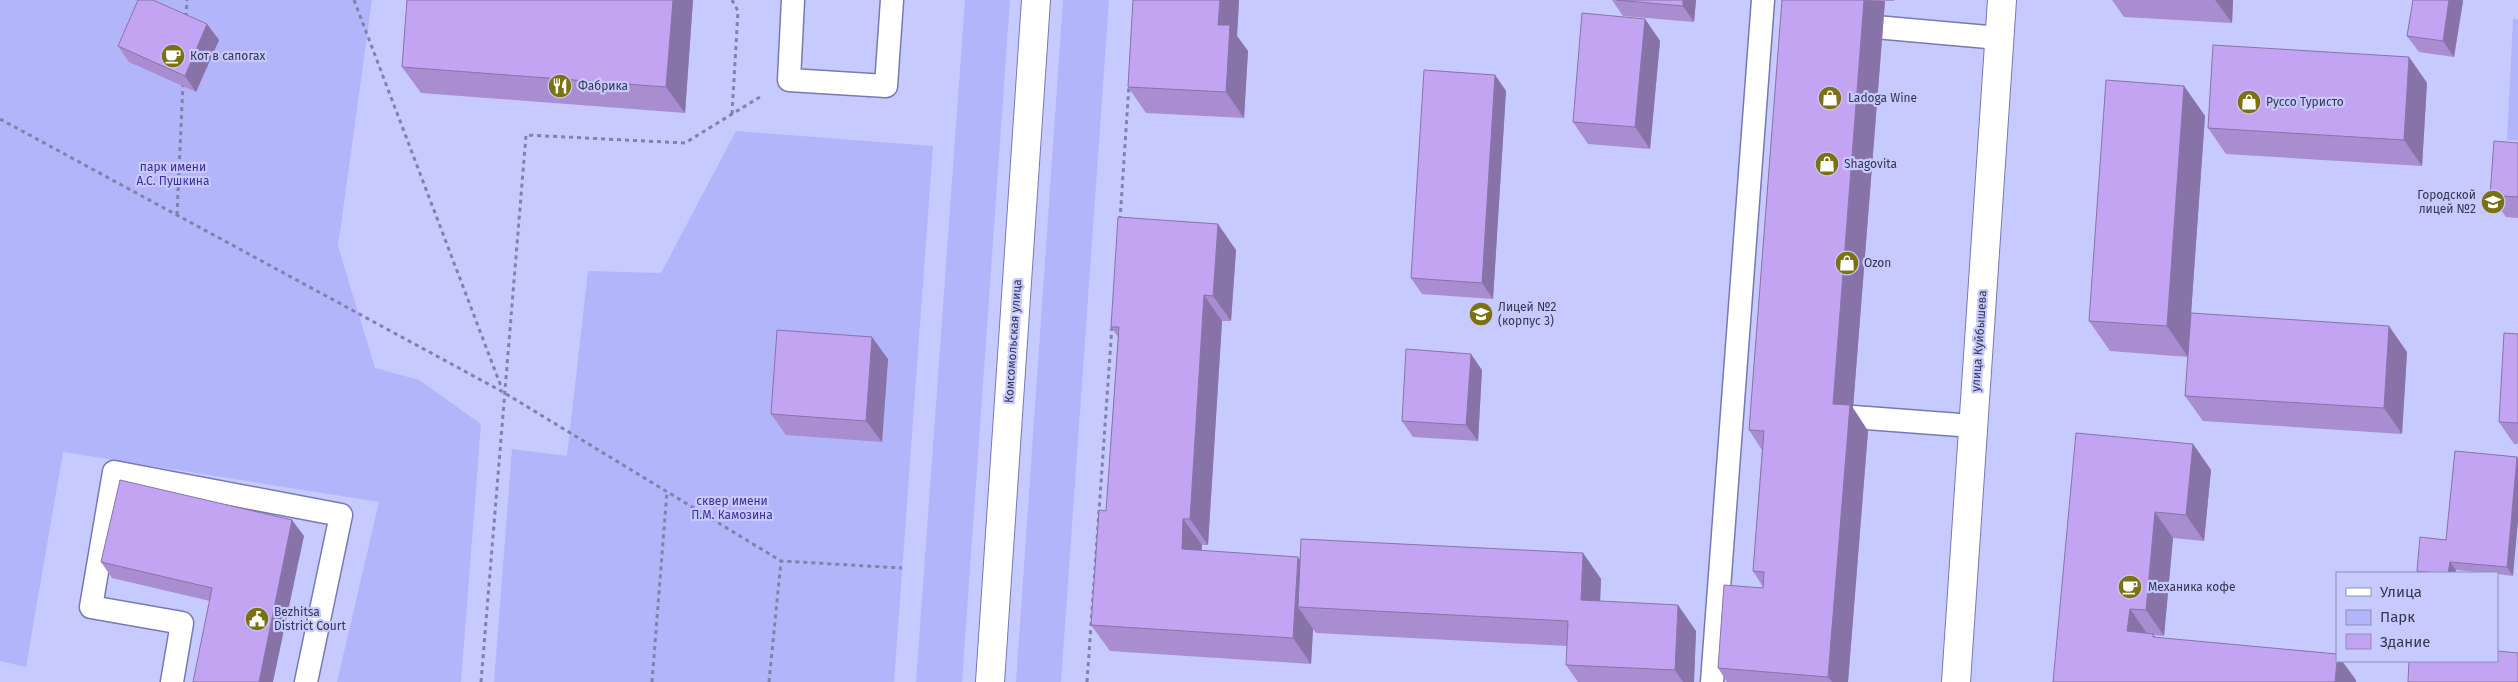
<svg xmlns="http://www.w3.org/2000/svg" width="2518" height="682" font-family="'Fira Sans',sans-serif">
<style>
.green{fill:#b2b5fa}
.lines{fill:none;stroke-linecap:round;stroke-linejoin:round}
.lane-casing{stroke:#7779b4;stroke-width:25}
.secondary-casing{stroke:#7779b4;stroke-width:30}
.path{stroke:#8082aa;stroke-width:3;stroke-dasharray:4 4;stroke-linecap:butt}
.lane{stroke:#fff;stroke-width:22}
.secondary{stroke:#fff;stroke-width:28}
.wall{fill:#a88dd0}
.shaded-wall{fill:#8873a9}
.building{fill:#c3a4f2;stroke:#8873a9}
.labels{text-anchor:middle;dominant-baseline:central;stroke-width:4.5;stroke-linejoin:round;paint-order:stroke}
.poi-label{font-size:12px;fill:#363751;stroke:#c7cafe;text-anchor:start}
.park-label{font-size:12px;fill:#3e2d9e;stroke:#c7cafe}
.street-label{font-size:12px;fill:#363751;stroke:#c7cafe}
</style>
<rect width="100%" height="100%" fill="#c7cafe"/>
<g class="green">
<polygon points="0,0 372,0 338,246 375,368 419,380 481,424 461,682 337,682 379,502 63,452 26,667 0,661"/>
<polygon points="965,0 1010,0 962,682 916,682"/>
<polygon points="1063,0 1109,0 1061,682 1016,682"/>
<polygon points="2513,19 2518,19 2518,141 2507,140"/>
<polygon points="736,131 933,146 894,682 494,682 512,449 567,456 588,271 661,273"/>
</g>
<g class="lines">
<g class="lane-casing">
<g id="lane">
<polyline points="793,0 789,80 886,86 892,0"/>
<polyline points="1853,25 1999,38"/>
<polyline points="1827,415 1973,426"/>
<polyline points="172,682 182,623 91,607 114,472 341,515 306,682"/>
<polyline points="1712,682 1763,0"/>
</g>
</g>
<g class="secondary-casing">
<g id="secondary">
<polyline points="990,682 1036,0"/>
<polyline points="1956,682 2002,0"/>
</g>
</g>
<g class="path">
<polyline points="354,0 502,389"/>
<polyline points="186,17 187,0"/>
<polyline points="732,114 738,11 732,0"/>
<polyline points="0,119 503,392 781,561 902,568"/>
<polyline points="177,215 183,83"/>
<polyline points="1120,220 1129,84"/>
<polyline points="481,682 526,135 685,143 763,95"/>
<polyline points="652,682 667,491"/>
<polyline points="769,682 781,561"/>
<polyline points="1087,682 1112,326"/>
</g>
<use href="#lane" class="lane"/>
<use href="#secondary" class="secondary"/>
</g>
<g class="wall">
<polygon points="407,0 693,0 685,113 421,93 402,67"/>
<polygon points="1133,0 1239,0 1237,36 1248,51 1244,118 1146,113 1128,87"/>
<polygon points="1612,0 1696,0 1694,22 1623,16"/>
<polygon points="1782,0 1894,0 1894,1 1885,1 1853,408 1868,431 1848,682 1727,682 1718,668 1763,588 1763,587 1753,571 1762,450 1749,430"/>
<polygon points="2112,0 2233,0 2232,23 2124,17"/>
<polygon points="2413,0 2462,0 2463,1 2454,57 2419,52 2407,36"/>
<polygon points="1645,19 1660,41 1650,149 1588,144 1573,122"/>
<polygon points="207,24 219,40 196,92 129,62 118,46"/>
<polygon points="2409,57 2427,83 2422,166 2226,154 2208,128"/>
<polygon points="1495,75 1506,91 1493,299 1422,294 1411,278"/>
<polygon points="2184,86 2205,116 2191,313 2407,352 2402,434 2203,421 2185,396 2188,357 2110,351 2089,321"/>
<polygon points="2518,143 2518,218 2506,217 2490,195"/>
<polygon points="1236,250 1231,321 1222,321 1208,545 1202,545 1201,551 1300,560 1583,553 1601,579 1600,601 1696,631 1694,682 1578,682 1566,665 1567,646 1316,633 1313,629 1311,664 1110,651 1091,625 1106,511 1118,337 1111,327"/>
<polygon points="2518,334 2518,444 2514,444 2499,422"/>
<polygon points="888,359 882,442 786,435 771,414"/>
<polygon points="1482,370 1478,441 1413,437 1402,421"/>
<polygon points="2193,444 2211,470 2204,541 2173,538 2164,636 2154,635 2156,637 2356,680 2053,682"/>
<polygon points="2455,451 2513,576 2497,574 2497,573 2487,573 2456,570 2455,573 2418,573 2417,571 2446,540"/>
<polygon points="304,536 210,601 112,578 101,562"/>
</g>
<g class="shaded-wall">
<polygon points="673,0 693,0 685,113 666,87"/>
<polygon points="1220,0 1239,0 1237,36 1248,51 1244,118 1226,92 1218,25"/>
<polygon points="1683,0 1696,0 1694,22 1683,6"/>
<polygon points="1864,0 1885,1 1853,408 1868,431 1848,682 1832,682 1828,677 1833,404"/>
<polygon points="2215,0 2233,0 2232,23"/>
<polygon points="2449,0 2462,0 2463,1 2454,57 2443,41"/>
<polygon points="1645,19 1660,41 1650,149 1635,127"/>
<polygon points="207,24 219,40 196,92 185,76"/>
<polygon points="2409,57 2427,83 2422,166 2404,140"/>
<polygon points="1495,75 1506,91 1493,299 1482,283"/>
<polygon points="2184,86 2205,116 2188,357 2167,326"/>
<polygon points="1218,224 1236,250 1231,321 1213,296"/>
<polygon points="1204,295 1222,321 1208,545 1190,519"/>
<polygon points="2389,326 2407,352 2402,434 2384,408"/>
<polygon points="872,337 888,359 882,442 866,421"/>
<polygon points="1471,354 1482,370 1478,441 1466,425"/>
<polygon points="2193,444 2211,470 2204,541 2186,515"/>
<polygon points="2517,457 2518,458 2518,521 2513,576 2507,567"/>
<polygon points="2155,512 2173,538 2164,636 2146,610"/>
<polygon points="1183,519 1202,545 1200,575 1182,549"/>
<polygon points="292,520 304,536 273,682 259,682"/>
<polygon points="1583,553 1601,579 1599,626 1581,600"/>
<polygon points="1298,557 1316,583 1298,607 1313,629 1311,664 1293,638"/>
<polygon points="2450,562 2456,570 2455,573 2448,573"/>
<polygon points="1678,605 1696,631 1694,682 1683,682 1675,670"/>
<polygon points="2130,609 2148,635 2127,631"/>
<polygon points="2337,661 2342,661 2356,680 2356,682 2335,682"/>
</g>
<g class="building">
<polygon points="138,0 153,0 207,24 185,76 118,46"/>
<polygon points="407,0 673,0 666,87 402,67"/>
<polygon points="1133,0 1220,0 1218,25 1230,25 1226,92 1128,87"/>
<polygon points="1616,0 1683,0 1683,6"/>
<polygon points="1782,0 1864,0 1833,404 1850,405 1828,677 1718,668 1724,585 1763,588 1764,572 1753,571 1764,431 1749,430"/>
<polygon points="2413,0 2449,0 2443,41 2407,36"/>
<polygon points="1582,13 1645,19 1635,127 1573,122"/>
<polygon points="2213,45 2409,57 2404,140 2208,128"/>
<polygon points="1424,70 1495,75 1482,283 1411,278"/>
<polygon points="2106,80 2184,86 2167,326 2089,321"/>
<polygon points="2494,141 2518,143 2518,197 2490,195"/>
<polygon points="1118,217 1218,224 1213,296 1204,295 1190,519 1183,519 1182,549 1298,557 1293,638 1091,625 1099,510 1106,511 1119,327 1111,327"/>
<polygon points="2191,313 2389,326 2384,408 2185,396"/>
<polygon points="777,330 872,337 866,421 771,414"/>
<polygon points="2504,333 2518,334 2518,423 2499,422"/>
<polygon points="1406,349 1471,354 1466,425 1402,421"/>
<polygon points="2076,433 2193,444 2186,515 2155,512 2146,610 2130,609 2127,631 2153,634 2153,637 2337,654 2337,661 2335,682 2053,682"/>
<polygon points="2455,451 2517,457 2507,567 2450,562 2448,573 2435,573 2417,571 2420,537 2446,540"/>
<polygon points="120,480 292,520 259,682 193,682 212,588 101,562"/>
<polygon points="1301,539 1583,553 1581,600 1678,605 1675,670 1566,665 1568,621 1298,607"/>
<polygon points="2497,651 2518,653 2518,682 2408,682 2409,661 2497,661"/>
</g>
<defs>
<g id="cafe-disc" transform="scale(1.25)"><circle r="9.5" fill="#7c7111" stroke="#c7cafe"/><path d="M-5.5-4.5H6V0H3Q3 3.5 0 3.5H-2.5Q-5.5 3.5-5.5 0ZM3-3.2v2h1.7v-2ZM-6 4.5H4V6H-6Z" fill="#fff"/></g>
<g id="restaurant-disc" transform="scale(1.25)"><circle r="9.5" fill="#7c7111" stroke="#c7cafe"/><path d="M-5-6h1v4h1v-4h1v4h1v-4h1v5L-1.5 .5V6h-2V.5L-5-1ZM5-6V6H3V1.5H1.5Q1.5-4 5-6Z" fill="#fff"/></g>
<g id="shop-disc" transform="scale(1.25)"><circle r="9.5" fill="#7c7111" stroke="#c7cafe"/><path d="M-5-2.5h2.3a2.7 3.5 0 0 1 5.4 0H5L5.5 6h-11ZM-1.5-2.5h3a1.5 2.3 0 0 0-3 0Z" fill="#fff"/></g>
<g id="school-disc" transform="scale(1.25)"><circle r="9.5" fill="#7c7111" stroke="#c7cafe"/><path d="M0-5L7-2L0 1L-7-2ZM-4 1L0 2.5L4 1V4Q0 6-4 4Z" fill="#fff"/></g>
<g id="civic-disc" transform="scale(1.25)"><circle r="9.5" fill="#7c7111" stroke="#c7cafe"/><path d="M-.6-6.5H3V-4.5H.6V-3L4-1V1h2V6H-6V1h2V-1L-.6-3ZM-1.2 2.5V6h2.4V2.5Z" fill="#fff"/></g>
</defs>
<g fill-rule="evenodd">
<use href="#cafe-disc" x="173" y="56"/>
<use href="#restaurant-disc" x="560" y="86"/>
<use href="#shop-disc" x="1830" y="98"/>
<use href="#shop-disc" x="2249" y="102"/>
<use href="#shop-disc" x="1827" y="164"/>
<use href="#school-disc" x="2493" y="202"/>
<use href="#shop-disc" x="1847" y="263"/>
<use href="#school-disc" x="1481" y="314"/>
<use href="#cafe-disc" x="2130" y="587"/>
<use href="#civic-disc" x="257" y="619"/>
</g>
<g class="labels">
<g class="poi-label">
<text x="190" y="56">Кот в сапогах</text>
<text x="578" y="86">Фабрика</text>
<text x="1848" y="98">Ladoga Wine</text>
<text x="2266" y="102">Руссо Туристо</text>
<text x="1844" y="164">Shagovita</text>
<text x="2476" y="195" text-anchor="end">Городской<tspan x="2476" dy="14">лицей №2</tspan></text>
<text x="1864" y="263">Ozon</text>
<text x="1498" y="307">Лицей №2<tspan x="1498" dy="14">(корпус 3)</tspan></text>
<text x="2148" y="587">Механика кофе</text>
<text x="274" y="612">Bezhitsa<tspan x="274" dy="14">District Court</tspan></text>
</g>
<g class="park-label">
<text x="173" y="167">парк имени<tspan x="173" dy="14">А.С. Пушкина</tspan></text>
<text x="732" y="501">сквер имени<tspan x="732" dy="14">П.М. Камозина</tspan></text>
</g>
<g class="street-label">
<text transform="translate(1013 341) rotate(-86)">Комсомольская улица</text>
<text transform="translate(1979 341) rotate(-86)">улица Куйбышева</text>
</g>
</g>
<rect x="2336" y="572" width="162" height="90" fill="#c7cafe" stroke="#8d8fb9"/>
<rect x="2346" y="588" width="25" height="8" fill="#ffffff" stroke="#8d8fb9"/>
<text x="2380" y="597" font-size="15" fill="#363751">Улица</text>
<rect x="2346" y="610" width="25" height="15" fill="#b2b5fa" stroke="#8d8fb9"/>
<text x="2380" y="622" font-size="15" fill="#363751">Парк</text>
<rect x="2346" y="634" width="25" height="15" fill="#c3a4f2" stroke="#8d8fb9"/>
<text x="2380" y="647" font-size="15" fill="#363751">Здание</text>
</svg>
